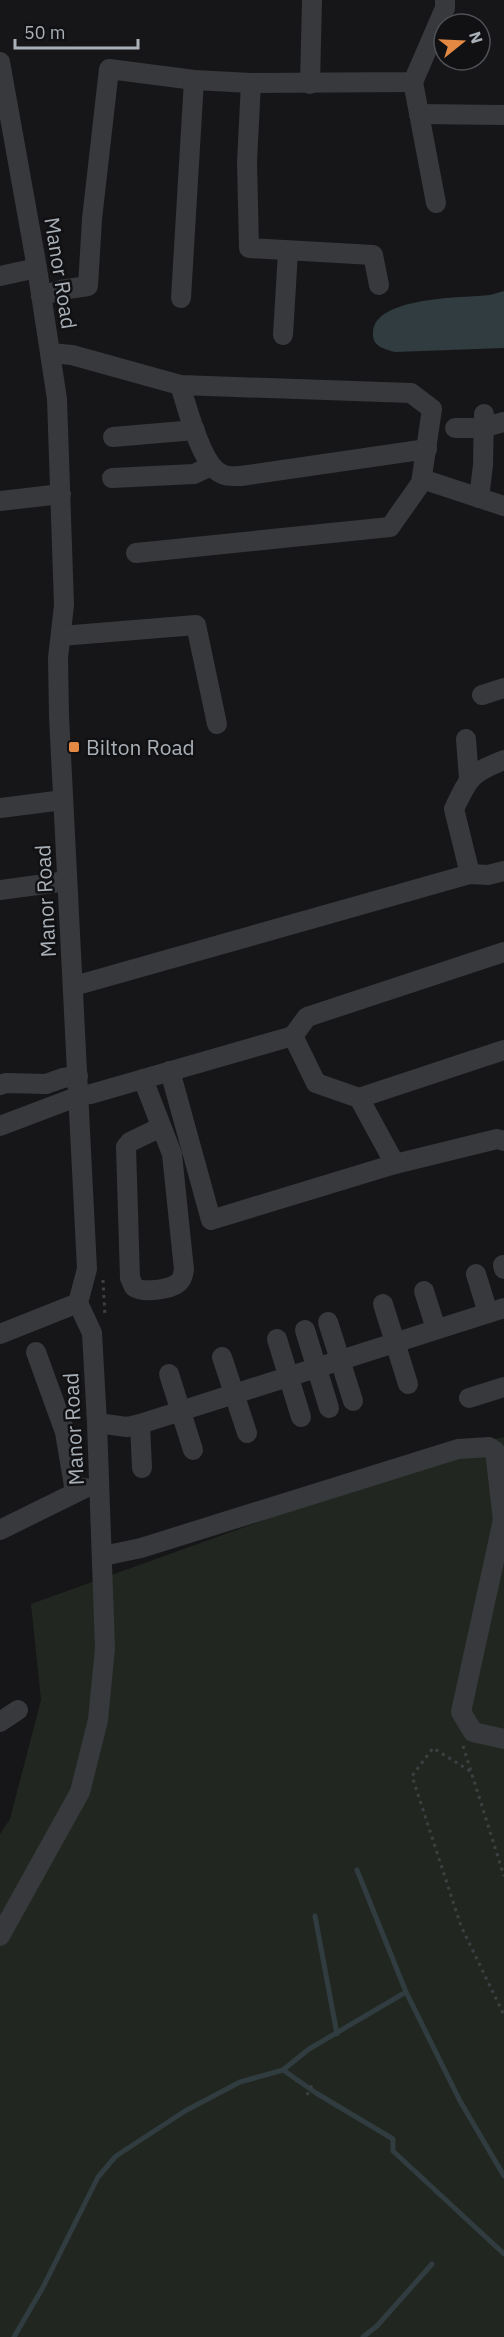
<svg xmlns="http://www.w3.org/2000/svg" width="504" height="2337" font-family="'IBM Plex Sans',sans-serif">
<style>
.green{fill:#212720}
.water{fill:#303c3f}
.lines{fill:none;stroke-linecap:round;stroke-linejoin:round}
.stream{stroke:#303c3f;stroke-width:5}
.path{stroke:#3d4043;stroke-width:3;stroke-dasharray:3 4.5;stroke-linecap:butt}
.minor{stroke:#37393c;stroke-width:20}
.poi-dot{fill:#e38943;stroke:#111113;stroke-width:2}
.labels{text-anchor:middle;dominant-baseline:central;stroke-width:5;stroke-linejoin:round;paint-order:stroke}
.street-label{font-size:21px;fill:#a9b0b7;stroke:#111113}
.poi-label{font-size:21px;fill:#a9b0b7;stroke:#111113;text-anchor:start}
</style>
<rect width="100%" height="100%" fill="#161618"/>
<polygon class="green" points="504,1437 504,2337 0,2337 0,1834 10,1819 41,1700 31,1604 478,1443"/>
<path class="water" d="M 504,291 L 504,348 L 395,352 C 385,349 372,347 373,333 C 374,296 463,298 490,295 Z"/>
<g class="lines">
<g class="stream">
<polyline points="357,1870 406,1992 460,2101 504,2176"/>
<polyline points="315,1916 337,2034"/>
<polyline points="283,2070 316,2093 393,2139 393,2151 504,2254"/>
<polyline points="14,2337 42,2289 98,2177 116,2156 185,2111 240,2082 283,2070 309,2049 406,1992"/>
<polyline points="363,2337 377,2326 432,2264"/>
</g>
<g class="path">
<polyline points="103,1280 105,1316"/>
<polyline points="463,1746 504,1876"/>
<polyline points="470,1771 433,1748 412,1776 461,1926 504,2015"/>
<polyline points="307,2095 313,2083"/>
</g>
<g class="minor">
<polyline points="0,62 37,268 57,399 64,605 58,658 59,716 87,1269 78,1303 92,1333 97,1423 105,1648 98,1720 80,1792 0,1936"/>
<polyline points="413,82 436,203"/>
<polyline points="310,84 312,0"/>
<polyline points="419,114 504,115"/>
<polyline points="0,276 37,268"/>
<polyline points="379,285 373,255 249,248 247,162 251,83 413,82 445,8 445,0"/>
<polyline points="41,296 61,290 88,286 92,219 109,69 194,80 251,83"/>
<polyline points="181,298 194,80"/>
<polyline points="283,335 288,252"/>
<polyline points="50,353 72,355 180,385 411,393 432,409 421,483 390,527 136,553"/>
<path d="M 180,385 C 187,406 201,466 222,474 C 227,477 236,476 241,476 L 427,449"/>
<polyline points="455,428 482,428 504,422"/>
<polyline points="113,437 195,430"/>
<polyline points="112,478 194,474 211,466"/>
<polyline points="422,479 504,506"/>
<polyline points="479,498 483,465 484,414"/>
<polyline points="0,501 61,494"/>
<polyline points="61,636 196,625 217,724"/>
<polyline points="482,695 504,688"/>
<polyline points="466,739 469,779"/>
<polyline points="0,808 63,800"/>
<polyline points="470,874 488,875 504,871"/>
<polyline points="0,890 67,881"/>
<path d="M 74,986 L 470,874 L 454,809 C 469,777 471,773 504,760"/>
<polyline points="293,1036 307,1017 504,952"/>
<polyline points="170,1071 211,1220 395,1164"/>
<path d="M 143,1079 L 172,1154 L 184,1270 C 183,1275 182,1280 178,1283 C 169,1290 143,1293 134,1287 L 130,1278 L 126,1147 L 130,1142 L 161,1127"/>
<polyline points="0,1085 6,1083 46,1084 63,1078 78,1076"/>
<polyline points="359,1098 504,1050"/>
<polyline points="0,1126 79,1096 91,1094 293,1036 316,1083 359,1098 395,1164 497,1139 504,1141"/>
<polyline points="503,1265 504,1269"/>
<polyline points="476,1274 488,1313"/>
<polyline points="424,1291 436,1329"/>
<polyline points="383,1304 408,1384"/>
<polyline points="328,1322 353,1401"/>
<polyline points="305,1330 329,1408"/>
<polyline points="0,1334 78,1303"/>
<polyline points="277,1339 301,1417"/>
<polyline points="36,1352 65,1432 75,1492"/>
<polyline points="222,1357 247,1433"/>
<polyline points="169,1374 193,1450"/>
<polyline points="469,1398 504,1387"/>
<polyline points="97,1423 127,1427 140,1424 504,1308"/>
<polyline points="140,1424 142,1468"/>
<polyline points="0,1530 85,1488"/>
<polyline points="103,1556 141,1548 458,1449 489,1447 495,1451 503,1520 461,1712 473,1732 504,1739"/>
<polyline points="0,1722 18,1710"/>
</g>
</g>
<rect class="poi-dot" x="68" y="741" width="12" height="12" rx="3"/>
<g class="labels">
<g class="street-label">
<text transform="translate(61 273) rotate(81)">Manor Road</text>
<text transform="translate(45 901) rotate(-93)">Manor Road</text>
<text transform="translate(73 1429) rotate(-93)">Manor Road</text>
</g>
<g class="poi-label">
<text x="86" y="747">Bilton Road</text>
</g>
</g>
<g transform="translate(462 42) rotate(72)"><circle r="28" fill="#111113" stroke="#4e5155" stroke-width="1.5"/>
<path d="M0-4.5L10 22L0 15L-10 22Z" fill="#e38943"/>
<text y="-9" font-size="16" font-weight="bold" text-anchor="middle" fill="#a9b0b7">N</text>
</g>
<path d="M15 39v9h123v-9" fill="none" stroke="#a9b0b7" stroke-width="3"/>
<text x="24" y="39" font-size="18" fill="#a9b0b7" stroke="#111113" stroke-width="4.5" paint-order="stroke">50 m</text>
</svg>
